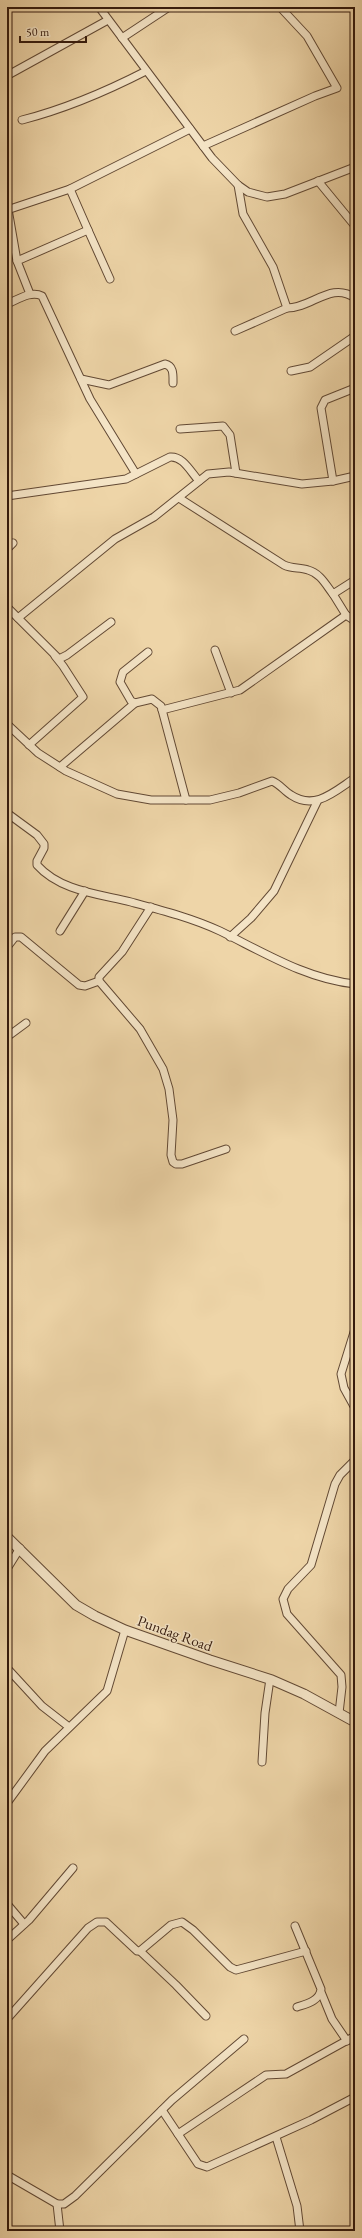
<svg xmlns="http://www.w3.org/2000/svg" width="362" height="2238" font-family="'EB Garamond',serif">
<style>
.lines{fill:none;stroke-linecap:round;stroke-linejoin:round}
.minor-casing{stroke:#624934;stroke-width:9}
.tertiary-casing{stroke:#624934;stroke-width:11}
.minor{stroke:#f4e4c6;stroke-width:7}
.tertiary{stroke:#f4e4c6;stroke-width:9}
.labels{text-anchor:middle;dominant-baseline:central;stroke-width:3;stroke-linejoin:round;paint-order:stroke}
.street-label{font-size:15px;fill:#341a0d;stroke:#f4e4c6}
</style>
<rect width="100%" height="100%" fill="#eed5a8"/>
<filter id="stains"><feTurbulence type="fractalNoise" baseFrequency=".005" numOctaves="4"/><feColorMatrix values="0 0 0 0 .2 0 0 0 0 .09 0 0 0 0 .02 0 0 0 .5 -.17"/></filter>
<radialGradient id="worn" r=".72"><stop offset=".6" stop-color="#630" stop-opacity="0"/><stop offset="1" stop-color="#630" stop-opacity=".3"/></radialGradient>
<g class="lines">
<g class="minor-casing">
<g id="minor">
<polyline points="99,7 212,158 238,185 248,192 267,197 285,194 355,167"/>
<polyline points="122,38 169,7"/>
<polyline points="10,74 108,20"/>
<path d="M 22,120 C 65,109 107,91 146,71"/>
<polyline points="203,146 315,96 337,88 307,36 280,7"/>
<polyline points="318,181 355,226"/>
<polyline points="8,209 17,261"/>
<polyline points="7,210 70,189"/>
<polyline points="88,230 110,279"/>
<polyline points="30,294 17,261 88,230 70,189 190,129"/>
<path d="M 7,304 C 17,300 31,290 42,296 L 90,399 L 136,474"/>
<path d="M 287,308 C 312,308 331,281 355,298"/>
<polyline points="235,331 287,308 273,267 243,214 238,185"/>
<polyline points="291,371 310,367 355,336"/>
<path d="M 81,379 L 109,385 L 165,364 C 174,366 173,375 173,383"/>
<polyline points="180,429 223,426 230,435 236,473"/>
<polyline points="333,481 321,408 325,400 355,388"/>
<path d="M 7,496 L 126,479 L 170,457 C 183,456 190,471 199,481"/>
<path d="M 179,498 L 284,565 C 292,569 300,567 308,570 C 320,573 326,585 333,594 L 355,580"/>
<polyline points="7,549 13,543"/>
<polyline points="333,594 346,615 352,619 355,618"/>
<polyline points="7,607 59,659 67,655 111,622"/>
<polyline points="18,618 115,539 154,517 208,474 229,472 302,484 333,481 355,476"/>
<polyline points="215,650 231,693"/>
<polyline points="148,652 123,672 120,682 131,701 135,703 152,699 161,706 186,800"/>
<polyline points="162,710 240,690 346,615"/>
<path d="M 7,724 L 38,753 L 66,771 L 117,794 L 151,800 L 210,800 L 239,793 L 272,781 C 280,784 284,791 291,795 C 315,811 335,791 355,778"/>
<polyline points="29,745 83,697 63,666 55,656"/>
<polyline points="60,767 135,703"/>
<path d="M 7,813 L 37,835 L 44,844 L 44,848 L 37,861 L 37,865 C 60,891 99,894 131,902 C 161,910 192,918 220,931 C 263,952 306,979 355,984"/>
<polyline points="151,907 122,952 99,977 99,981 140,1029 163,1069 169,1089 173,1120 171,1155 173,1162 176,1164 182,1164 226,1149"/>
<polyline points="60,931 85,891"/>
<polyline points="230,937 251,918 274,891 317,802"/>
<polyline points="7,947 15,937 21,937 79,985 85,986 99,981"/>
<polyline points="7,1037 26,1023"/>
<polyline points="355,1329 341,1374 344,1388 355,1408"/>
<polyline points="7,1569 20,1548"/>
<polyline points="7,1668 42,1706 69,1727"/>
<polyline points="339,1713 342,1687 341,1675 287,1614 283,1599 288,1589 311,1565 335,1484 340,1475 355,1460"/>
<polyline points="262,1762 265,1713 270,1679"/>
<polyline points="7,1803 45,1751 107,1691 125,1630"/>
<polyline points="7,1904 24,1924"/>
<path d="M 295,1926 L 321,1989 C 320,2001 306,2004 297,2007"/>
<polyline points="7,1940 29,1920 73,1868"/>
<polyline points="140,1951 176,1985 206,2016"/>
<polyline points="321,1992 332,2019 347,2041"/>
<polyline points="7,2019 88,1928 97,1922 106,1922 137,1951 140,1951 171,1925 182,1922 193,1930 230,1967 236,1970 306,1951"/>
<polyline points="162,2110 198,2164 207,2167 311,2120 355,2097"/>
<polyline points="178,2134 266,2075 286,2074 355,2036"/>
<polyline points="276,2137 297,2206 300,2231"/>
<polyline points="7,2175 57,2204 64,2204 75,2196 172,2100 244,2039"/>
<polyline points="57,2204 60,2231"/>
<polyline points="354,2231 355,2230"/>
</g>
</g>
<g class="tertiary-casing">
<polyline id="tertiary" points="7,1537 76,1605 95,1616 125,1630 210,1660 272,1680 304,1694 355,1722"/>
</g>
<use href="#minor" class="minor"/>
<use href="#tertiary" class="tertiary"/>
</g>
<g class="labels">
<g class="street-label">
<text transform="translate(175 1633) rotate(20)">Pundag Road</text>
</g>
</g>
<rect width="362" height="2238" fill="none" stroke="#eed5a8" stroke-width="24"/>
<rect x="8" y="8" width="346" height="2222" fill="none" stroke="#341a0d" stroke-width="2"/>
<rect x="12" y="12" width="338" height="2214" fill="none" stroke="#341a0d"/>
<path d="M20 36v6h66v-6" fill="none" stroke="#341a0d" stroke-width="2"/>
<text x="26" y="36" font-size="12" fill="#341a0d" stroke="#f4e4c6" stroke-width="3" paint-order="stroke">50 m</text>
<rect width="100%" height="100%" filter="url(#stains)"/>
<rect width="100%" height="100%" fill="url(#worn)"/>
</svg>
